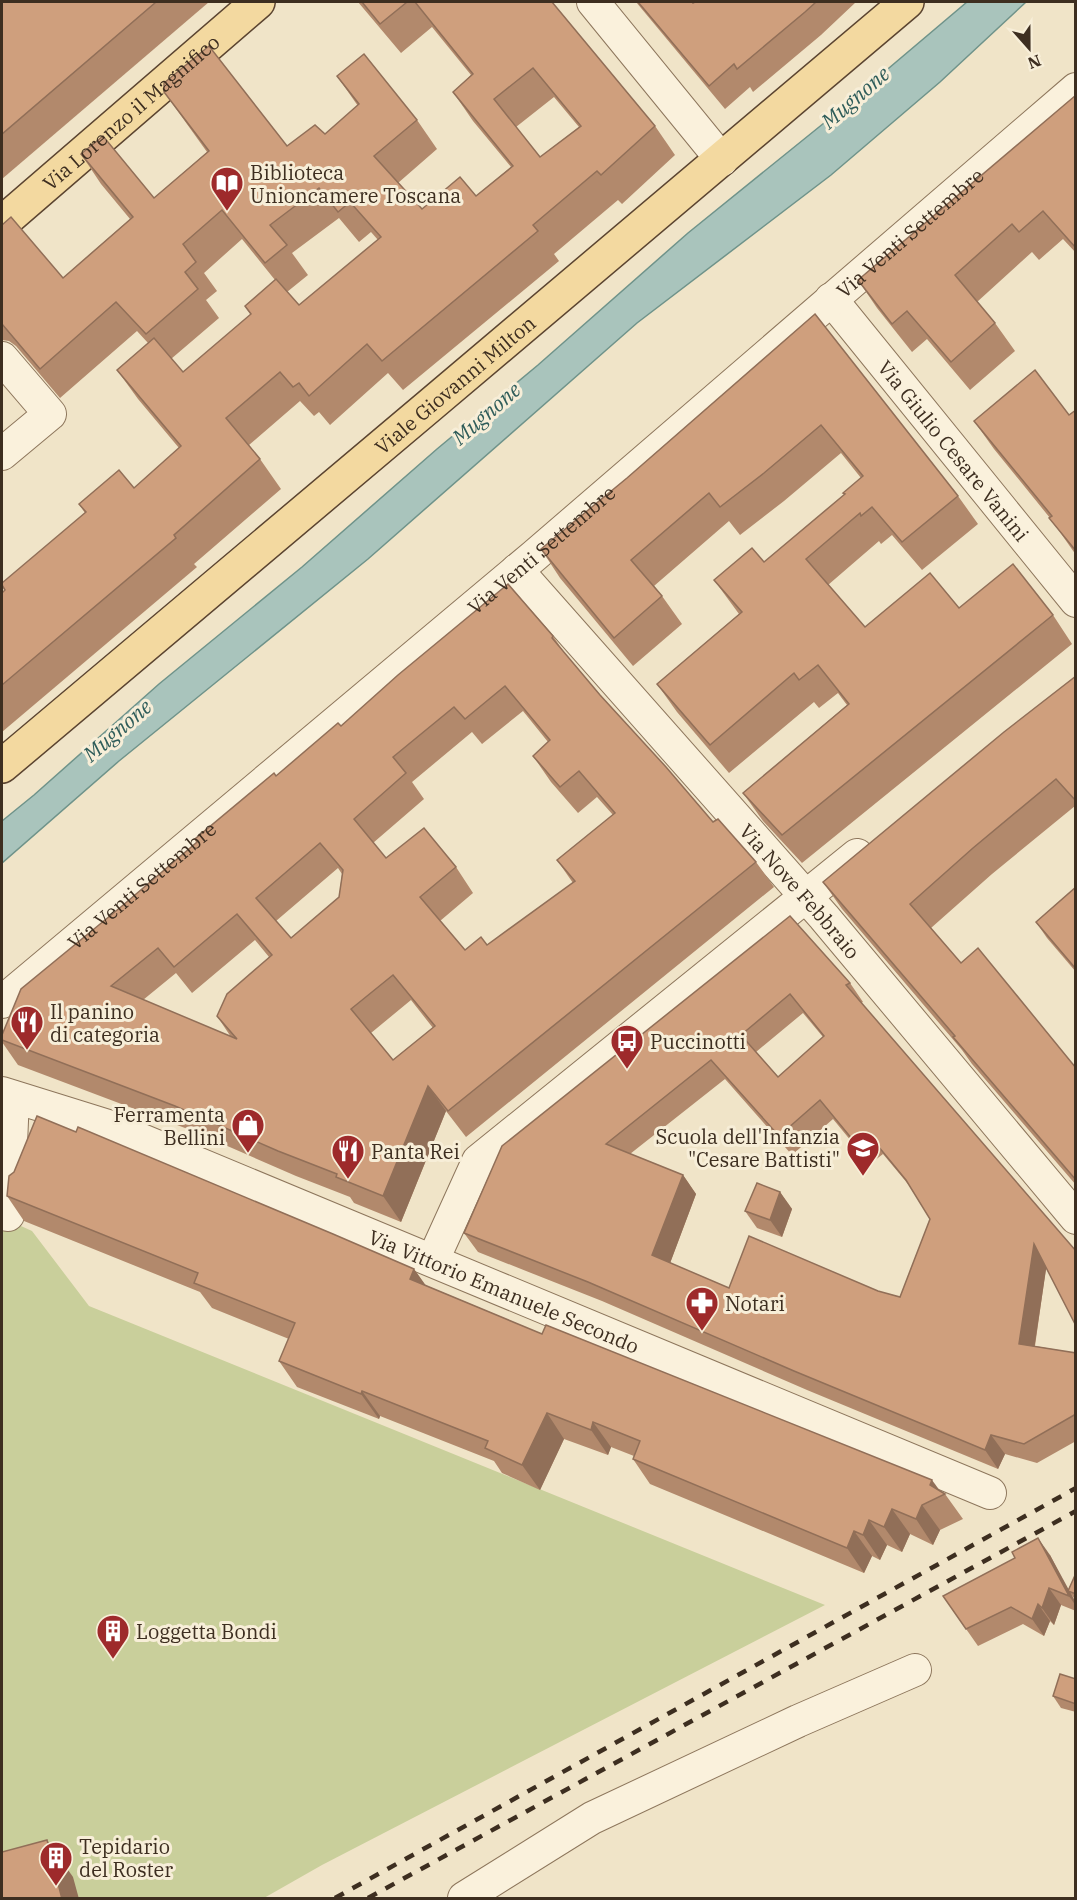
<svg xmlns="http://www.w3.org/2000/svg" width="1077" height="1900" font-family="'IBM Plex Serif',serif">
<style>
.green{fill:#c9cf9b}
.water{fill:#a9c4bc;stroke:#6f938a;stroke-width:1.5}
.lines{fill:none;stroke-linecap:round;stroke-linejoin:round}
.minor-casing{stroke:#8d765c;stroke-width:34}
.major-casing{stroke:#5b4430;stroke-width:36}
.minor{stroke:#faf1dc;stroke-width:32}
.major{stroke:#f3d9a0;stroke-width:33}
.rail{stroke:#3d2e20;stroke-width:4.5;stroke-dasharray:10 10;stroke-linecap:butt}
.wall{fill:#b2896c;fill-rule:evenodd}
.shaded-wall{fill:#916f58}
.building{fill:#cf9f7d;stroke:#916f58;stroke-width:1.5;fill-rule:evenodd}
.labels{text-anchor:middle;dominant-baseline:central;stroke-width:6;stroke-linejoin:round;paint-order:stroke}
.street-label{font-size:20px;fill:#3d2e20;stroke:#f7eed8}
.poi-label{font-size:20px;fill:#3d2e20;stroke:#f7eed8;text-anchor:start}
.water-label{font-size:21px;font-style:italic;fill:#2f5d5a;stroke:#f7eed8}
</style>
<rect width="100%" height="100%" fill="#f0e4c8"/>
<polygon class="green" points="12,1222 32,1231 89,1306 825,1605 322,1865 264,1898 2,1898 2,1229"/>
<polygon class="water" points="967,2 1026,2 940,82 831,175 637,323 368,559 119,761 2,863 2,821 34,795 159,684 302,567 437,449 538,365 688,233 824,123"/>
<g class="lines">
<g class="minor-casing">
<g id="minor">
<polyline points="593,2 722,160"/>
<path id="s1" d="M 831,299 L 1076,601"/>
<polyline points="2,358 50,414 2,454"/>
<path id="s2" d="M 517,570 L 824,917 L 1076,1218"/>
<path id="s3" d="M 2,1002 L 534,556 L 1076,89"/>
<path id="s4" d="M 2,1093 L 108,1126 L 990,1493"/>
<polyline points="8,1215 13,1097"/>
<polyline points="433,1260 478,1161 857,855"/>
<polyline points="464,1898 592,1818 798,1721 915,1670"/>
</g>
</g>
<g class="major-casing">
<g id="major">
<path id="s5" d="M 2,223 L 258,2"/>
<path id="s6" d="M 2,766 C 303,511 607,258 907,2"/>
</g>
</g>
<use href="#minor" class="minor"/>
<use href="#major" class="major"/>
<g class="rail">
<polyline points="335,1898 1076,1488"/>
<polyline points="368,1898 1076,1511"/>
</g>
</g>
<g class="wall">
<polygon points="2,2 209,2 2,179"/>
<path d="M 358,2 L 552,2 L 655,126 L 675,155 L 622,204 L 618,200 L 554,254 L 559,261 L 403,390 L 388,373 L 330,425 L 319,412 L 314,416 L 300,401 L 249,445 L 260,459 L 281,489 L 194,564 L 197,567 L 2,732 L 2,593 L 85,513 L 79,504 L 134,488 L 179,448 L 138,399 L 117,370 L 148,343 L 137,331 L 60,398 L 16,346 L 9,341 L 2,340 L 2,225 L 63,278 L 130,219 L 101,184 L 81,154 L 154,198 L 207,152 L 164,92 L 287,146 L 325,134 L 358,106 L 337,76 L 417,120 L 437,149 L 398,183 L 422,209 L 476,196 L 511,167 L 473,121 L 453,92 L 471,75 L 432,27 L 401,53 ZM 554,97 L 579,127 L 540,157 L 516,127 ZM 339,218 L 359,242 L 371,232 L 378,240 L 299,305 L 287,292 L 308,275 L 292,253 ZM 242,239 L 275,280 L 245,306 L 251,315 L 183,372 L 171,359 L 219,318 L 206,300 L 217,291 L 204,273 Z"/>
<polygon points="636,2 692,2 693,3 695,2 856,2 821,35 753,92 750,87 725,109"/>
<polygon points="1076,95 1076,253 1063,239 1039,260 1032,252 977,302 995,323 1015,351 970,390 927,339 912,352 877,308 858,280"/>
<polygon points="815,314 958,496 978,524 922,570 892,535 881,544 879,541 828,585 865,627 959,608 1053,615 1072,644 802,863 763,821 743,793 847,705 838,693 819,708 814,702 729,773 677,712 657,684 739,614 714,580 764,562 845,494 861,478 841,453 784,501 740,535 729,521 654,586 662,596 682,624 633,666 560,578 541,549 627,478"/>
<polygon points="1076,410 1076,555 1050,518 994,449 974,421 1069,415"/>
<path d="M 553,636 L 566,655 L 600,695 L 713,822 L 756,862 L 774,887 L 466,1137 L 446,1111 L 401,1222 L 354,1203 L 350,1197 L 296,1176 L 193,1131 L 18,1065 L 2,1042 L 2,1035 L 122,906 L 276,776 L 341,726 ZM 523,711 L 548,742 L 533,756 L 551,782 L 578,813 L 597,797 L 613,815 L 557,860 L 573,883 L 487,945 L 465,950 L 440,921 L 473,893 L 456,867 L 386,858 L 373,843 L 424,799 L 412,782 L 472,732 L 482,744 ZM 338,868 L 342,874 L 339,897 L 291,938 L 276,921 ZM 255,940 L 269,957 L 217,1016 L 231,1037 L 143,1000 L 176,973 L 192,993 ZM 411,1000 L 433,1028 L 393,1060 L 371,1033 Z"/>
<polygon points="1076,676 1076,807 1075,806 992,874 931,928 961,963 1076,1068 1076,1185 972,1064 962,1050 842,909 823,882"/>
<polygon points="1076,887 1076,972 1047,938 1036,922"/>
<path d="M 790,916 L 850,983 L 863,1002 L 861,1003 L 1046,1268 L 1035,1346 L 1076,1353 L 1076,1441 L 1037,1463 L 1005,1454 L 998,1469 L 807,1390 L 602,1301 L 478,1252 L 464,1233 ZM 803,1013 L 823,1037 L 778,1077 L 756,1052 ZM 725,1079 L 792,1155 L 833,1119 L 870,1164 L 883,1154 L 913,1190 L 930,1219 L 900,1297 L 878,1291 L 729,1288 L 670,1263 L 696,1194 L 683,1175 L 630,1154 Z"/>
<polygon points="780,1192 792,1209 782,1237 757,1228 745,1211"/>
<polygon points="7,1196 414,1269 425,1285 542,1334 940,1491 945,1494 963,1519 940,1530 933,1545 910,1534 902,1552 887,1545 880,1560 872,1556 864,1573 650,1484 633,1459 634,1456 611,1447 608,1455 564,1439 540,1490 502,1473 494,1461 380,1416 379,1419 297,1387 279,1361 289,1339 212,1308 200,1292 24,1221"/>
<polygon points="1050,1555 1068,1590 1076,1573 1076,1601 1071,1594 1076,1603 1076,1611 1061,1605 1054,1625 1050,1621 1044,1636 1023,1624 978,1646 943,1596"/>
<polygon points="1076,1679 1076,1712 1061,1708 1053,1696"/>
</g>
<g class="shaded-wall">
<polygon points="428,1086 446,1111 401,1222 383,1196"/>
<polygon points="683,1175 696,1194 666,1274 652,1255"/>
<polygon points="780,1192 792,1209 782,1237 770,1220"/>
<polygon points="1034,1244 1047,1263 1032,1363 1019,1344"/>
<polygon points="414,1269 432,1294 410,1279"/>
<polygon points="362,1391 380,1416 379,1419 361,1394"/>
<polygon points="547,1413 564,1439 540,1490 522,1465"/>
<polygon points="593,1422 611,1447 608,1455 591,1430"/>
<polygon points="991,1435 1005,1454 998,1469 985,1450"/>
<polygon points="932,1480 943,1495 930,1485"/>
<polygon points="922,1505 940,1530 933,1545 916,1519"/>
<polygon points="892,1509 910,1534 902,1552 884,1527"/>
<polygon points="869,1520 887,1545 880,1560 863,1535"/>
<polygon points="854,1531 872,1556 864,1573 847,1548"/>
<polygon points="1038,1538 1050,1555 1076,1603 1076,1606 1069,1596"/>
<polygon points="1049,1588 1061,1605 1054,1625 1042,1608"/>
<polygon points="1038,1604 1050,1621 1044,1636 1032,1619"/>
<polygon points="47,1840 73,1877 79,1899 62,1899"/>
</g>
<g class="building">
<polygon points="2,2 156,2 2,134"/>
<polygon points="362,2 407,2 380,24"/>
<path d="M 415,2 L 552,2 L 655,126 L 601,175 L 597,171 L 533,225 L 538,231 L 382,361 L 367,344 L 309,396 L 299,383 L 293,387 L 280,372 L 226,418 L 260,459 L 174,535 L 176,538 L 2,685 L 2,593 L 5,590 L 2,585 L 2,583 L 86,512 L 79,504 L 119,470 L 134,488 L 181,446 L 117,370 L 154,338 L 183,372 L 251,314 L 245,306 L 276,279 L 299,305 L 381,237 L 350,202 L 338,212 L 319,188 L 270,225 L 287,245 L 265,263 L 222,210 L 183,244 L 196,262 L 185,272 L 198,289 L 146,334 L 116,302 L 40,369 L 2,324 L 2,225 L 11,217 L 63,278 L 133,217 L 81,154 L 103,136 L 154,198 L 209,151 L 164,92 L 164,83 L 209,46 L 287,146 L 315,125 L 325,134 L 359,104 L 337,76 L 364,54 L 417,120 L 374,156 L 422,209 L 460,177 L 476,196 L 513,166 L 453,92 L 473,74 ZM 533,68 L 581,126 L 540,157 L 494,99 Z"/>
<polygon points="638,2 692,2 693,3 695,2 816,2 805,12 737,69 734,64 709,86"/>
<polygon points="1076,95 1076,248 1043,211 1019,232 1012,224 955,275 995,323 951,362 907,311 892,324 858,280"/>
<polygon points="815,314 958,496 902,542 872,507 861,516 860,513 806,559 865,627 930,573 959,608 1013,564 1053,615 782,835 743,793 849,704 818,665 799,680 794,673 710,745 657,684 742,612 714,580 752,548 764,562 845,494 843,493 863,476 821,425 764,473 720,507 709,493 631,560 662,596 614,638 541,549 627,478"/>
<polygon points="1035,370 1069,415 1076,410 1076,551 1049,518 1052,516 974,421"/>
<path d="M 508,584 L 553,636 L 552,638 L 600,695 L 666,767 L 713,822 L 718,819 L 756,862 L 448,1111 L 428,1086 L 383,1196 L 336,1177 L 337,1174 L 278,1151 L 175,1106 L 2,1040 L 2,1035 L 21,989 L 122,906 L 197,842 L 195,839 L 274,773 L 276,776 L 338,723 L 341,726 L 398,675 ZM 505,686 L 550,740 L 533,756 L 560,787 L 579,771 L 615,813 L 557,860 L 575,881 L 487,945 L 481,937 L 465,950 L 420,897 L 456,867 L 424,828 L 386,858 L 354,819 L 406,773 L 393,757 L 454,707 L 465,719 ZM 320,843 L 343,870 L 339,897 L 291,938 L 256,898 ZM 237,914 L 272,955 L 227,994 L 217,1016 L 237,1039 L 111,986 L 158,948 L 174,967 ZM 393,975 L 435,1026 L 393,1060 L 351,1009 Z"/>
<polygon points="1076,676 1076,801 1056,779 973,848 910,904 961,963 978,948 1076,1068 1076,1180 953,1037 955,1036 823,882 1004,732"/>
<polygon points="1076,887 1076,969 1036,922"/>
<path d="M 790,916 L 850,983 L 846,985 L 1076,1251 L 1076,1326 L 1034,1244 L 1019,1344 L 1076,1353 L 1076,1414 L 1024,1444 L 991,1435 L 985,1450 L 794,1371 L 588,1282 L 464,1233 L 502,1146 ZM 790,994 L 824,1036 L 778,1077 L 741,1035 ZM 711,1060 L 779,1136 L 820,1100 L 857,1145 L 869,1135 L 906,1180 L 930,1219 L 900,1297 L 878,1291 L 749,1236 L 729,1288 L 652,1255 L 683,1175 L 606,1144 Z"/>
<polygon points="37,1116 76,1132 78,1127 333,1234 414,1269 410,1279 542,1334 546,1325 932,1480 930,1485 945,1494 922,1505 916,1519 892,1509 884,1527 869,1520 863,1535 854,1531 847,1548 633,1459 640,1441 593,1422 591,1430 547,1413 522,1465 485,1448 488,1441 362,1391 361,1394 279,1361 295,1323 194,1283 198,1273 7,1196 9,1176 14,1172"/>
<polygon points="757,1183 780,1192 770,1220 745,1211"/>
<polygon points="1038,1538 1069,1596 1049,1588 1042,1608 1038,1604 1032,1619 1011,1607 966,1629 943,1596 1015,1558 1012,1552"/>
<polygon points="1076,1573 1076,1594 1068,1591"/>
<polygon points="1060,1674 1076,1679 1076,1704 1053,1696"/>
<polygon points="47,1840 62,1899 2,1899 2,1852"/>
</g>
<defs>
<g id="library-pin" transform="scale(1.725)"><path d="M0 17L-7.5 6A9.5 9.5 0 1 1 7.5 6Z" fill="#9e2a2b" stroke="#f7eed8"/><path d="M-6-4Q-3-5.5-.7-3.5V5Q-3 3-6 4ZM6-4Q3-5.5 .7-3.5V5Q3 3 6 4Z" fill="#fff"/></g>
<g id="restaurant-pin" transform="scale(1.725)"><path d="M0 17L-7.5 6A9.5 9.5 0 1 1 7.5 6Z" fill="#9e2a2b" stroke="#f7eed8"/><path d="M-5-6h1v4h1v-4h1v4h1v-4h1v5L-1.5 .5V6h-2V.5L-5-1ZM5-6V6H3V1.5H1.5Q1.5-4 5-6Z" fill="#fff"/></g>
<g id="bus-pin" transform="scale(1.725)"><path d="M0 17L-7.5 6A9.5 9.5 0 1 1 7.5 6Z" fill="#9e2a2b" stroke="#f7eed8"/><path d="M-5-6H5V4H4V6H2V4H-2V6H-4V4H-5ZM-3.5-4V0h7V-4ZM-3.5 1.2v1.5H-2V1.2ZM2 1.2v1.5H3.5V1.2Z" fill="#fff"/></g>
<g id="shop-pin" transform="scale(1.725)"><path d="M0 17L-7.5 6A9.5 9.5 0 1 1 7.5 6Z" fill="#9e2a2b" stroke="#f7eed8"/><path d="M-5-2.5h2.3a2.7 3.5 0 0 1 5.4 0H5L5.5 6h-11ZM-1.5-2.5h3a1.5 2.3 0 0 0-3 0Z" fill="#fff"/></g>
<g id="school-pin" transform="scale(1.725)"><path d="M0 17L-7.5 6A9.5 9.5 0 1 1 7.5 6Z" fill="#9e2a2b" stroke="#f7eed8"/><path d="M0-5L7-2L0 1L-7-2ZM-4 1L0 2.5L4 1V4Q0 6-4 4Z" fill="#fff"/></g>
<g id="pharmacy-pin" transform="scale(1.725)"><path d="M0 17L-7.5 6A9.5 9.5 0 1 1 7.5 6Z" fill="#9e2a2b" stroke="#f7eed8"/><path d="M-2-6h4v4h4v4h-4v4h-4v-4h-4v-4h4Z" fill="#fff"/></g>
<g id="building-pin" transform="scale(1.725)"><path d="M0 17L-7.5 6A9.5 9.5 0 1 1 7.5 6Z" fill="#9e2a2b" stroke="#f7eed8"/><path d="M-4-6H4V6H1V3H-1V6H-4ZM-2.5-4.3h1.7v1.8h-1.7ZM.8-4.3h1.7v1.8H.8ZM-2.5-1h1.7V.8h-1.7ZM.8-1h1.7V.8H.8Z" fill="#fff"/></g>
</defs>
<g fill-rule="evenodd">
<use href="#library-pin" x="227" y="183"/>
<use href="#restaurant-pin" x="27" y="1022"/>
<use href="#bus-pin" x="627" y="1041"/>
<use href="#shop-pin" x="248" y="1125"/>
<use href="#school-pin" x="863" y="1148"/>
<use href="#restaurant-pin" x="348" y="1151"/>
<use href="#pharmacy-pin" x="702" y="1303"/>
<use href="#building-pin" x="113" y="1631"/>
<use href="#building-pin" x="56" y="1858"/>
</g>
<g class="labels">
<g class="street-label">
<text stroke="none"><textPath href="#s5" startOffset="170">Via Lorenzo il Magnifico</textPath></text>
<text stroke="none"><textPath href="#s3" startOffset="1190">Via Venti Settembre</textPath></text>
<text stroke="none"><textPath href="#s6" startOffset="592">Viale Giovanni Milton</textPath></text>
<text stroke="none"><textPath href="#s1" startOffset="195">Via Giulio Cesare Vanini</textPath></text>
<text stroke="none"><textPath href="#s3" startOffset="704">Via Venti Settembre</textPath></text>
<text stroke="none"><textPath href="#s3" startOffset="182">Via Venti Settembre</textPath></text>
<text stroke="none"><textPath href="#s2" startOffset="428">Via Nove Febbraio</textPath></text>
<text stroke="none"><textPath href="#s4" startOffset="540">Via Vittorio Emanuele Secondo</textPath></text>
</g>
<g class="poi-label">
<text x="250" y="172">Biblioteca<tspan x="250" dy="23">Unioncamere Toscana</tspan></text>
<text x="50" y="1011">Il panino<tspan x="50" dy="23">di categoria</tspan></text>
<text x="650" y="1041">Puccinotti</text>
<text x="225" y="1114" text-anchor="end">Ferramenta<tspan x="225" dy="23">Bellini</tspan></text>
<text x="840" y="1136" text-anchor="end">Scuola dell'Infanzia<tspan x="840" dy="23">"Cesare Battisti"</tspan></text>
<text x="371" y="1151">Panta Rei</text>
<text x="725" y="1303">Notari</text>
<text x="136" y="1631">Loggetta Bondi</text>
<text x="79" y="1846">Tepidario<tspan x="79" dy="23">del Roster</tspan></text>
</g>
<g class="water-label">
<text transform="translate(855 97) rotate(-41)">Mugnone</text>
<text transform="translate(486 413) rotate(-41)">Mugnone</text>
<text transform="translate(117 730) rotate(-41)">Mugnone</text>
</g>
</g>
<rect width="1077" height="1900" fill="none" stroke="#3d2e20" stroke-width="6"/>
<g transform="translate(1029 48) rotate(159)" stroke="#f7eed8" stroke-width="4.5" paint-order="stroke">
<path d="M0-4.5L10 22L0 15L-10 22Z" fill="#3d2e20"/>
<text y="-9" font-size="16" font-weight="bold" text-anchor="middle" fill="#3d2e20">N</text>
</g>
</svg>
